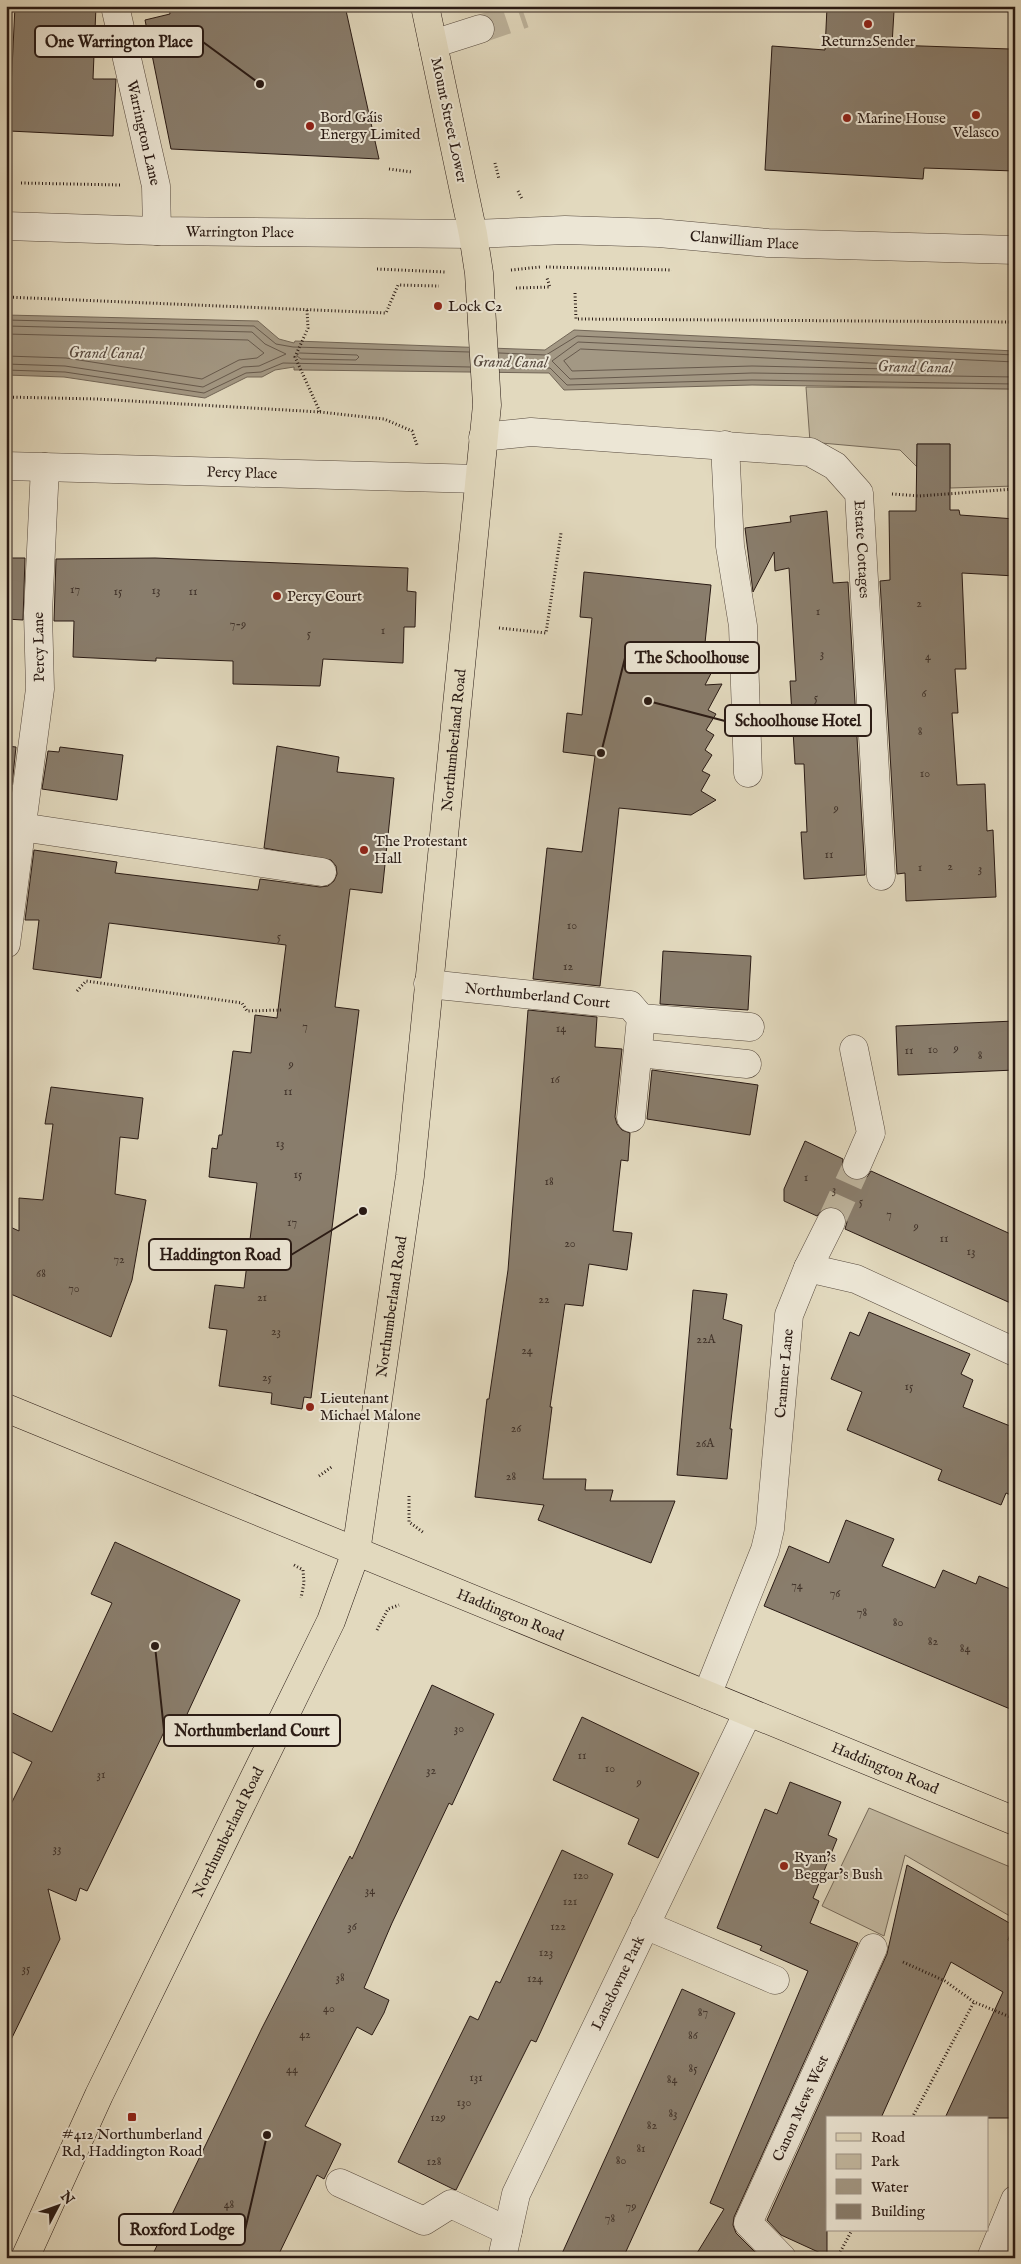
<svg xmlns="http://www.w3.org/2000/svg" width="1021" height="2264" font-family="'IM FELL English',serif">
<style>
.green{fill:#c3b9a1;stroke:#766a5a}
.water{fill:#a39884;stroke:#726657}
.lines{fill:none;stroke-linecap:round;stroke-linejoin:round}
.shore{stroke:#66594c;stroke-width:1}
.building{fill:#897d6c;stroke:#291a14}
.minor-tunnel{stroke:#bdb39c;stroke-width:28;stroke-dasharray:28 14;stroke-linecap:butt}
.minor-casing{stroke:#574a3e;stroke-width:29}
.major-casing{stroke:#291a14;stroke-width:29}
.path{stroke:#291a14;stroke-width:3;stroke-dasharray:1 2.5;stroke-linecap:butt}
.minor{stroke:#ece6d5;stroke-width:28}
.major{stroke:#e2d9be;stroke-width:28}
.poi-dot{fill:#8f2418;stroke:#ece6d5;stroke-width:2}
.labels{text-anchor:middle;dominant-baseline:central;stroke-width:4;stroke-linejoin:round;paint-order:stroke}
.number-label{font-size:12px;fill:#41332a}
.poi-label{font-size:15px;fill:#291a14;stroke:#ece6d5;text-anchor:start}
.street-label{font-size:15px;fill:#291a14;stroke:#ece6d5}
.water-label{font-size:16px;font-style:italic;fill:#5a4c41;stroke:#ece6d5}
.leader{fill:none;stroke:#291a14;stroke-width:2}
.callout-dot{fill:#291a14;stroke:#ece6d5;stroke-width:2}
.callout{fill:#ece6d5;stroke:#291a14;stroke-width:2}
.callout-label{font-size:16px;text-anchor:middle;font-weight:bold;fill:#291a14}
</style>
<rect width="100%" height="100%" fill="#e2d9be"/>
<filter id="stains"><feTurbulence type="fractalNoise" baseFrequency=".004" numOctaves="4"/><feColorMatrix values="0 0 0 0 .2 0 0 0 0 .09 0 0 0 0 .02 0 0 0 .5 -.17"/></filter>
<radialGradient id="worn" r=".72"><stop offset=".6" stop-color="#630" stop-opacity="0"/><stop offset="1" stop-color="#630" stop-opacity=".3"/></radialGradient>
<g class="green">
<polygon points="806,387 1015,389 1015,486 950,488 950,444 917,444 917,467 900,450 810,442"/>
<polygon points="869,1808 1015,1869 1015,1919 905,1855 884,1936 822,1906"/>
</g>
<polygon class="water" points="6,315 258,321 279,339 294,343 295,341 545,350 574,330 1015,351 1015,389 752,385 564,390 549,373 302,370 294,370 294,367 275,370 262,377 247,377 205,398 64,377 6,375"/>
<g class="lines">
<g class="shore">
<polyline points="6,320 254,326 276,344 293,347 469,352"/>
<polyline points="6,326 252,332 265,344 286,354 259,366 243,367 203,387 65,366 6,364"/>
<polyline points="6,334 248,340 264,353 257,358 239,360 202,379 66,358 6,356"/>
<polygon points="581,349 891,364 893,366 891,369 752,366 572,371 564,361"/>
<polygon points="300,353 357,355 359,357 356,360 301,359 297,356"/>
<polyline points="499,353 546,355 577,336 1015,355"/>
<polyline points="1015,362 578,342 552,361 570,379 752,373 1015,377"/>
<polyline points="500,368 550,368 567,385 752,380 1015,384"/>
<polyline points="6,370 65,372 204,393 246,373 261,372 283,363 470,367"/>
</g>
</g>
<g class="building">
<polygon points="15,6 96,6 93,79 116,79 113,136 9,131"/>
<polygon points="169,6 345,6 379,159 171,149 145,20 170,14"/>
<polygon points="827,7 894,11 892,45 1010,49 1010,61 1015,61 1015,171 924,168 923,179 765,170 772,46 825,50"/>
<polygon points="917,444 950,444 950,510 959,510 960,515 1015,519 1015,576 962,573 966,669 955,669 958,713 952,713 957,785 985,784 987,831 993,830 996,897 906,901 905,873 897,874 880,581 890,580 889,511 916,511"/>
<polygon points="827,511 833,583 848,582 865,875 804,879 801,832 807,832 804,764 795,764 790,681 796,681 789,568 775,571 774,552 753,592 745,528 791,522 790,516"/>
<polygon points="6,558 25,558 23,620 6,619"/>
<polygon points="155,558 408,568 407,591 416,592 415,627 404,627 403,663 323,659 320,686 233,684 233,661 156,658 156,661 73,657 74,621 54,621 56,559"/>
<polygon points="584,572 711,585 705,643 721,654 705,685 722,684 708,710 716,714 706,730 714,735 705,750 712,755 702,771 710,775 701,791 716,800 691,815 619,808 600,986 533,979 547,848 582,852 595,756 563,752 567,713 582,715 592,618 580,617"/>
<polygon points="6,746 16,747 12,785 6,784"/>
<polygon points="277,746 339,757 337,772 394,778 382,893 350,889 335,1007 359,1010 311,1398 304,1397 302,1409 271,1404 272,1393 219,1386 227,1330 209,1328 215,1285 244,1288 257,1183 209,1177 212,1148 217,1149 219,1135 222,1135 233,1051 251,1053 255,1015 277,1018 286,945 109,923 101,978 33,969 39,920 25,920 34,850 117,862 115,873 258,890 260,879 320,887 328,886 334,881 337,874 336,866 331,860 264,848"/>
<polygon points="60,747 123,755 117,800 42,789 48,751 59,752"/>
<polygon points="663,951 751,956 748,1010 660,1004"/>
<polygon points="528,1010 597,1017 595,1047 622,1049 615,1117 617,1124 622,1130 630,1133 628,1161 621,1160 613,1231 632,1233 627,1270 589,1264 583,1306 565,1304 550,1407 552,1407 543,1479 586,1479 585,1490 613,1490 610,1501 675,1501 651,1563 538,1520 544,1505 475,1497 487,1399 489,1399 508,1270"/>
<polygon points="1015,1021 1015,1070 898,1075 896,1026"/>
<polygon points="652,1070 758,1085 750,1135 647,1119"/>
<polygon points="51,1087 143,1098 138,1139 120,1137 115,1194 146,1200 132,1280 111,1337 6,1292 6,1225 19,1231 19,1198 43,1200 53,1124 45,1124"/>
<polygon points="805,1141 843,1159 842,1167 844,1174 850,1179 859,1180 867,1177 871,1171 1015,1236 1015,1305 845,1229 847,1222 844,1214 838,1208 831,1206 823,1209 817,1216 784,1201 784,1189"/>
<polygon points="693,1290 727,1294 723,1319 742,1325 730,1429 732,1429 727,1479 677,1475"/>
<polygon points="869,1312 970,1354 961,1374 973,1380 963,1407 1015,1428 1015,1497 1006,1493 1001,1505 938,1480 942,1470 847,1430 862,1392 831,1379 850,1332 859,1336"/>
<polygon points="846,1520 894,1539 882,1566 935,1588 943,1570 976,1584 979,1576 1015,1591 1015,1711 764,1606 789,1546 829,1563"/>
<polygon points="115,1542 240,1600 176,1738 164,1732 87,1891 80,1888 76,1901 48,1889 60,1939 6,2050 6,1814 32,1762 6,1749 6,1710 52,1732 112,1603 91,1594"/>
<polygon points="432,1685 494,1714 452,1805 449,1803 392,1923 364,1988 389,2000 384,2013 372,2035 357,2027 305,2126 341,2144 324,2179 317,2175 277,2258 151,2258 262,2028 350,1856 352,1859"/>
<polygon points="582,1717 699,1773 658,1858 628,1844 639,1819 553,1780"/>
<polygon points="790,1782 841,1802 828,1835 837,1839 813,1898 819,1901 810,1923 858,1943 734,2217 733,2225 736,2233 757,2254 755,2258 694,2258 724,2209 710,2203 808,1971 760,1950 762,1946 717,1928 765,1809 777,1814"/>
<polygon points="562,1850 613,1874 536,2042 531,2040 456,2190 453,2189 398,2162 470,2016 478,2020 496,1981 500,1983"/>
<polygon points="907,1865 1013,1925 1008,1940 1015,1944 1015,2118 945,2118 1003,1992 951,1962 881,2118 827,2118 827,2256 781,2235 767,2220 887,1954"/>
<polygon points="682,1989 735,2013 623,2258 560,2258"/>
</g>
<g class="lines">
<g class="minor-tunnel">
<polyline points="480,29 524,14"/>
<polyline points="831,1222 857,1165"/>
</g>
<g class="minor-casing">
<g id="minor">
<path id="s1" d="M 115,6 L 156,186 L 157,231"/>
<polyline points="433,44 480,29"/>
<path id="s2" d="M 6,226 L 157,231 L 473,234 L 565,230 L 659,233 L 768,243 L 1015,250"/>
<path id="s3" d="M 483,437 L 531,432 L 810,452 L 835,466 L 859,493 L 881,876"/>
<polyline points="725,445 730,546 743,626 748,773"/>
<path id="s4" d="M 6,466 L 479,479"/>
<polyline points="21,827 322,872"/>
<polyline points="6,944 40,689 38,613 45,467"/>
<path id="s5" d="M 428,984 L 630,1005 L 641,1018 L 631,1118"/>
<polyline points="641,1018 750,1027"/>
<polyline points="854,1049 871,1133 857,1165"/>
<polyline points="638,1053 747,1064"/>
<polyline points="808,1268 856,1279 1015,1352"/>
<path id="s6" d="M 707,1695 L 765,1550 L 770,1529 L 789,1315 L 808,1268 L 831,1222"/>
<polyline points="645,1925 775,1980"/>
<polyline points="340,2183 424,2221 451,2204 508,2231"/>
<path id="s7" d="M 502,2258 L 516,2194 L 748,1712"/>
<path id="s8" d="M 782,2258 L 748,2223 L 873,1948"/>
<polyline points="991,2258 1015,2200"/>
</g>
</g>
<g class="major-casing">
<g id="major">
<path id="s9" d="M 6,1408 L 1015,1821"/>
<path id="s10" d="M 25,2258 L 99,2095 L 331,1621 L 356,1552 L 410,1176 L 487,405 L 479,273 L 473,234 L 425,6"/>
</g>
</g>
<g class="path">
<polyline points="495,163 499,179"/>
<polyline points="389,169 412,172"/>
<polyline points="21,183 121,185"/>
<polyline points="518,191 522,199"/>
<polyline points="546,267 672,270"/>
<polyline points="377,269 445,272"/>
<polyline points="511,270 540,267"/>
<polyline points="516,288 550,287 547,278"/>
<polyline points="575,293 576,319 1015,322"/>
<polyline points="6,297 386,313 398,285 439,286"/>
<polyline points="6,397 97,399 320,412 295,357 308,328 307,310"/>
<polyline points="320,412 384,419 412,431 417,445"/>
<polyline points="892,494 919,496 1015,489"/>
<polyline points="499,628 546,633 561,533"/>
<polyline points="77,991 86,981 242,1003 247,1011 282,1010"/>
<polyline points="319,1476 333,1466"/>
<polyline points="409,1496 409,1522 424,1533"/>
<polyline points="294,1565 303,1570 304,1583 301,1598"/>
<polyline points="377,1630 388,1609 399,1605"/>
<polyline points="903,1962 945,1981 974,2002 1015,2019"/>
<polyline points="912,2118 974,2002"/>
<polyline points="837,2258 852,2230"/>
</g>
<use href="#minor" class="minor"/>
<use href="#major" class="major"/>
</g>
<g class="poi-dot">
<circle cx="868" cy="24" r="5"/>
<circle cx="976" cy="115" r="5"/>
<circle cx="847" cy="118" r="5"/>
<circle cx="310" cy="126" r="5"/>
<circle cx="438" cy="306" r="5"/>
<circle cx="277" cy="596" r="5"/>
<circle cx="364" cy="850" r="5"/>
<circle cx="310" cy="1407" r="5"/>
<circle cx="784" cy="1866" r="5"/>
<rect x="127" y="2112" width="10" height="10" rx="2.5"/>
</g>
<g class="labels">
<g class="number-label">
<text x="75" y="589">17</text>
<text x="156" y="590">13</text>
<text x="118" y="591">15</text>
<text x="193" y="591">11</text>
<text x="919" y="603">2</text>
<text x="818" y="611">1</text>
<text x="238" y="624">7-9</text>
<text x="383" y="630">1</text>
<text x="309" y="633">5</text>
<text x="822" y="653">3</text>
<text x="928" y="656">4</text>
<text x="924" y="693">6</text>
<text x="816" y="697">5</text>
<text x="920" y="731">8</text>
<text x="925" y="773">10</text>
<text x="836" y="808">9</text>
<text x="829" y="854">11</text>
<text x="950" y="866">2</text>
<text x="920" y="867">1</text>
<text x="980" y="868">3</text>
<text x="572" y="925">10</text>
<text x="279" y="936">5</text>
<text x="568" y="966">12</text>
<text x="305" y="1026">7</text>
<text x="561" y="1028">14</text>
<text x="956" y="1048">9</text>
<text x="933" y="1049">10</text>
<text x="909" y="1050">11</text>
<text x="980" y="1055">8</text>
<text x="291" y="1064">9</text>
<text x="555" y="1079">16</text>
<text x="288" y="1091">11</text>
<text x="280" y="1143">13</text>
<text x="298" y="1174">15</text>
<text x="806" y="1177">1</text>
<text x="549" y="1181">18</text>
<text x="834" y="1189">3</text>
<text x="861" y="1201">5</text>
<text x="889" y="1214">7</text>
<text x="292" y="1222">17</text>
<text x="916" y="1226">9</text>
<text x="944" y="1238">11</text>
<text x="570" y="1243">20</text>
<text x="971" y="1251">13</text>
<text x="119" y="1259">72</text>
<text x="41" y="1273">68</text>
<text x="74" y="1288">70</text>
<text x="262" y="1297">21</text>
<text x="544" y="1299">22</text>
<text x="276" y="1331">23</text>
<text x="706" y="1339">22A</text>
<text x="527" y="1350">24</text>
<text x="267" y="1377">25</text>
<text x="909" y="1386">15</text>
<text x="516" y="1428">26</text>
<text x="705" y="1443">26A</text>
<text x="511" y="1476">28</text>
<text x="797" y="1585">74</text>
<text x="835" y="1593">76</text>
<text x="862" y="1612">78</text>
<text x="898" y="1622">80</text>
<text x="933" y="1641">82</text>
<text x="965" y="1648">84</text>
<text x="459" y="1728">30</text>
<text x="582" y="1755">11</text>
<text x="610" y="1768">10</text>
<text x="431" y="1770">32</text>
<text x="101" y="1774">31</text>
<text x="639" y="1782">9</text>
<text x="57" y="1848">33</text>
<text x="581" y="1875">120</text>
<text x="370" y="1890">34</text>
<text x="570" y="1901">121</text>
<text x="352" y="1926">36</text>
<text x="558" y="1926">122</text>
<text x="546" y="1952">123</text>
<text x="26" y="1968">35</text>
<text x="340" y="1977">38</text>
<text x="535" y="1978">124</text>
<text x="329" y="2008">40</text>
<text x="703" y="2012">87</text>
<text x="305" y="2034">42</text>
<text x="693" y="2035">86</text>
<text x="693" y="2068">85</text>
<text x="292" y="2069">44</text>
<text x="476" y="2077">131</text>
<text x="672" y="2079">84</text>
<text x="464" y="2102">130</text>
<text x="673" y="2113">83</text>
<text x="438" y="2117">129</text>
<text x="652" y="2125">82</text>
<text x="641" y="2148">81</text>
<text x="621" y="2160">80</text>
<text x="434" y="2161">128</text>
<text x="229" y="2204">48</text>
<text x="631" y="2206">79</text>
<text x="610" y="2218">78</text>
</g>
<g class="poi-label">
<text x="868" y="41" text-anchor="middle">Return2Sender</text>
<text x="320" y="117">Bord Gáis<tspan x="320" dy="17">Energy Limited</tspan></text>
<text x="857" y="118">Marine House</text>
<text x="976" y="132" text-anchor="middle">Velasco</text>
<text x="448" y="306">Lock C2</text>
<text x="287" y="596">Percy Court</text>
<text x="374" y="841">The Protestant<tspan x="374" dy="17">Hall</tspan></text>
<text x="320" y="1398">Lieutenant<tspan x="320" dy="17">Michael Malone</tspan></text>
<text x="794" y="1857">Ryan’s<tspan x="794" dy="17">Beggar’s Bush</tspan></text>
<text x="132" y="2134" text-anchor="middle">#412 Northumberland<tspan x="132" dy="17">Rd, Haddington Road</tspan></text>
</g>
<g class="street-label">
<text transform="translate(449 120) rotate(78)">Mount Street Lower</text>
<text stroke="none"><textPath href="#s1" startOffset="130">Warrington Lane</textPath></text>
<text stroke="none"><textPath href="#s2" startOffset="234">Warrington Place</textPath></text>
<text stroke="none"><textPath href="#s2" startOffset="739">Clanwilliam Place</textPath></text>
<text stroke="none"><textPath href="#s4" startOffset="236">Percy Place</textPath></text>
<text stroke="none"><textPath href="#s3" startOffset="449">Estate Cottages</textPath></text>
<text transform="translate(39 647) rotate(-91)">Percy Lane</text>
<text stroke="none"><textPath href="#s10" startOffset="1598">Northumberland Road</textPath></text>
<text stroke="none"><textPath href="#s5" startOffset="110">Northumberland Court</textPath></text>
<text stroke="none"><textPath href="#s10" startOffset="1028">Northumberland Road</textPath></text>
<text stroke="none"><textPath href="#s6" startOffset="334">Cranmer Lane</textPath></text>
<text stroke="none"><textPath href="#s9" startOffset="545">Haddington Road</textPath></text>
<text stroke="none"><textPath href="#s9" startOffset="950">Haddington Road</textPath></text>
<text stroke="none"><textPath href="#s10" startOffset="472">Northumberland Road</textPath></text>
<text stroke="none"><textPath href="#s7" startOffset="300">Lansdowne Park</textPath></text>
<text stroke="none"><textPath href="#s8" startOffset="175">Canon Mews West</textPath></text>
</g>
<g class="water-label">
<text transform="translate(106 354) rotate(1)">Grand Canal</text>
<text transform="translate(510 363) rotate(1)">Grand Canal</text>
<text transform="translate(915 368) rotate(1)">Grand Canal</text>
</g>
</g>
<path class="leader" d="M260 84L203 42M601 753L625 658M648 701L725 721M363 1211L291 1255M155 1646L164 1730M267 2135L245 2230"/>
<g class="callout-dot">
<circle cx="260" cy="84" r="5"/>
<circle cx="601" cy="753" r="5"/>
<circle cx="648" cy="701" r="5"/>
<circle cx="363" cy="1211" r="5"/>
<circle cx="155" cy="1646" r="5"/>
<circle cx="267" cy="2135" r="5"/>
</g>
<g class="callout">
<rect x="35" y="26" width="168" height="31" rx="5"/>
<rect x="625" y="642" width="134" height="31" rx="5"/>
<rect x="725" y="705" width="146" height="31" rx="5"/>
<rect x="149" y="1239" width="142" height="31" rx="5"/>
<rect x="164" y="1715" width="176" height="31" rx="5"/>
<rect x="119" y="2214" width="126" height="31" rx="5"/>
</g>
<g class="callout-label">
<text x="119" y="47">One Warrington Place</text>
<text x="692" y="663">The Schoolhouse</text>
<text x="798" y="726">Schoolhouse Hotel</text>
<text x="220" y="1260">Haddington Road</text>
<text x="252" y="1736">Northumberland Court</text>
<text x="182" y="2235">Roxford Lodge</text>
</g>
<rect width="1021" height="2264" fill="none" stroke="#e2d9be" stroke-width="25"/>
<rect x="8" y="8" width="1006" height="2249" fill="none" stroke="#291a14" stroke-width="2.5"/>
<rect x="12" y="12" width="996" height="2239" fill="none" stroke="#291a14"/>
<rect x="826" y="2116" width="162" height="115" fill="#ece6d5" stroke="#9e9488"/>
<rect x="836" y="2133" width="25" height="8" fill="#e2d9be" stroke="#9e9488"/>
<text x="871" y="2142" font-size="15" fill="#291a14">Road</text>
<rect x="836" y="2154" width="25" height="15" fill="#c3b9a1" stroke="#9e9488"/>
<text x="871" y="2166" font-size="15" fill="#291a14">Park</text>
<rect x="836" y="2179" width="25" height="15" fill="#a39884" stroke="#9e9488"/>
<text x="871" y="2192" font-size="15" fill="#291a14">Water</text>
<rect x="836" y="2204" width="25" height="15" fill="#897d6c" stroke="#9e9488"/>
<text x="871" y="2216" font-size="15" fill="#291a14">Building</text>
<g transform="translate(58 2206) rotate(49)" stroke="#ece6d5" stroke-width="4" paint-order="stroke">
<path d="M0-4L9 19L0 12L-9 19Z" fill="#291a14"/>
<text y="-8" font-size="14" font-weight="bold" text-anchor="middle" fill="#291a14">N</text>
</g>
<rect width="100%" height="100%" filter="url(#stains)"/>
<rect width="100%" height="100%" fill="url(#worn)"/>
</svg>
